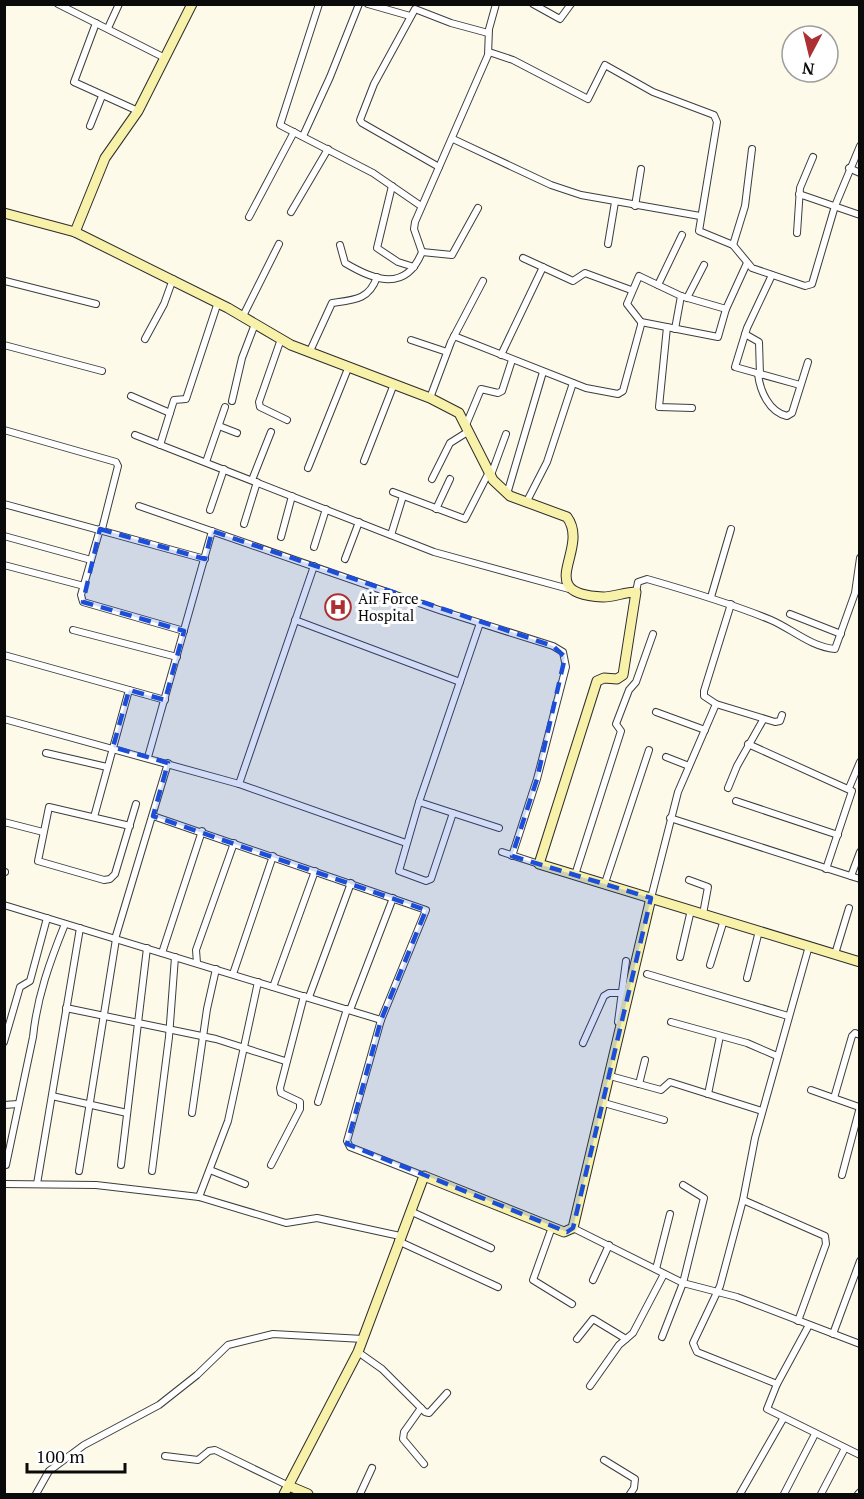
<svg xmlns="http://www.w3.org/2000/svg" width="864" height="1499" font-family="'PT Serif',serif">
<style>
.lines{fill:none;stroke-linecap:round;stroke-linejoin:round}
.street-casing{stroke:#3d3d3d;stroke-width:8}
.secondary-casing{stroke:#2c2c2c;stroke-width:11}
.street{stroke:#fff;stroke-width:6}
.secondary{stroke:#f8f1aa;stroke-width:9}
.marked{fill:#1d4ed8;fill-opacity:0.2;stroke:#1d4ed8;stroke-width:4.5;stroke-dasharray:12 8;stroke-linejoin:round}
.labels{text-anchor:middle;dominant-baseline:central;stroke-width:6;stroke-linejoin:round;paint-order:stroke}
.poi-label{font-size:15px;fill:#0a0a0a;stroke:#fff;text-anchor:start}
</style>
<rect width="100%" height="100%" fill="#fdfae9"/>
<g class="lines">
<g class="street-casing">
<g id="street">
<polyline points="58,4 165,58"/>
<polyline points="319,4 280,125 373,173 421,206"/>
<polyline points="368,4 410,16"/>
<polyline points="533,4 560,19 571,4"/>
<polyline points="96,23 74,82 138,111"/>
<polyline points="108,28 119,4"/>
<polyline points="489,52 513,60 588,99 605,65 653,92 714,115 717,122 699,231 733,245 752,268 805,286 812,284 835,206 860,146"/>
<polyline points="90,126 102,96"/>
<polyline points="303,136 330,77 359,4"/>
<polyline points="453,139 551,185 581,195 700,216"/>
<polyline points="439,167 362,123 360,120 374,84 415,9 451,23 488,33"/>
<polyline points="849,168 860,173"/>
<polyline points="392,186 377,248 398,262 414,267"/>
<polyline points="799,194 860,215"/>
<polyline points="635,206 641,169"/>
<polyline points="291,212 328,149"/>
<polyline points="249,217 294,132"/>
<polyline points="797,233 800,188 813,157"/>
<polyline points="608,244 615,202"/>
<path d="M 340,245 L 345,263 C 375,281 406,292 422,252 L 414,229 L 415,222 L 488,55 L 489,29 L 496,4"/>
<polyline points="733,245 745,206 752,149"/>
<polyline points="422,252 452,255 478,208"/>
<polyline points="523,258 573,281 585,273 631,290"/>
<polyline points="772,275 747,328 735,367 800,385"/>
<polyline points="5,281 96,304"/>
<polyline points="658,285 682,235"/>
<polyline points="687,298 704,265"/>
<polyline points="243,316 279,244"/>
<polyline points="641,322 718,337 726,309 747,263"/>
<polyline points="667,327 659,407 692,408"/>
<polyline points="675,329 681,296"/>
<polyline points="745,334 759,342 760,375"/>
<polyline points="454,336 586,388 618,394 623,391 641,325 641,322 627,304 639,276 681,296 726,309"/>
<polyline points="145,339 164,304 173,279"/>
<polyline points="281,339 259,402 260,407 287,420"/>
<polyline points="411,340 447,352"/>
<polyline points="4,345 102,371"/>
<path d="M 310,351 L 332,303 C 354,300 369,300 377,277"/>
<polyline points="501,355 543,267"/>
<path d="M 758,374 C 760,391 769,412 787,416 L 792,413 L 808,362"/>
<polyline points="131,396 170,413"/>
<polyline points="430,398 451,342 483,281"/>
<polyline points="232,401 242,358 255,324"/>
<polyline points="466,425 481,389 498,393 502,391 512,360"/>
<polyline points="219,426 237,433"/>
<polyline points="4,430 116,462 118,466 102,529"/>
<polyline points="135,435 434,552 569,589"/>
<polyline points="160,445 174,400 186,399 218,302"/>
<polyline points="364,461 394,384"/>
<polyline points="206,462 225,407"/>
<polyline points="308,468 349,366"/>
<polyline points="491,475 506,434"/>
<polyline points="432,479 450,443 469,431"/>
<polyline points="252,480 271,432"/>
<polyline points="393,492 465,519 489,472"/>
<polyline points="507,494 543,372"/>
<polyline points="526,503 547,462 573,383"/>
<polyline points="4,504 205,559"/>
<polyline points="139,506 442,611 553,646 563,652 566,667 537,779 512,856"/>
<polyline points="436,509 450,479"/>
<polyline points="210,510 224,469"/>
<polyline points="244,524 257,482"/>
<polyline points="100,529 81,595 83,602 184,631"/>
<polyline points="391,535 403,496"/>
<polyline points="4,536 91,560"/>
<polyline points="281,537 292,496"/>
<polyline points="314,547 326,509"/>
<polyline points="345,559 359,522"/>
<polyline points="4,565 84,586"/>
<path d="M 636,592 L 638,582 L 647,579 C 689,591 730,603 771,620 C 792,629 811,647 835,649 L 855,593 L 860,558"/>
<polyline points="711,597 731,529"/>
<polyline points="790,614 841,634"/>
<polyline points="295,620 460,682"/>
<polyline points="73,630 177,657"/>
<polyline points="4,655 165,700"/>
<polyline points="716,704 775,722 780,721 782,715"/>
<polyline points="656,712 705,730"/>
<polyline points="4,719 239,784 406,843"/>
<polyline points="748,744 852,791 826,869"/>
<polyline points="46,753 107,767"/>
<polyline points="148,757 212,531"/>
<polyline points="666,757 689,766"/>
<polyline points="239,784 314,566"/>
<polyline points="728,788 737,766 763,720"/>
<polyline points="849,788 860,762"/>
<polyline points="736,801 838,835"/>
<polyline points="419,802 499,828"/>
<polyline points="453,813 431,879 426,881 399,871 419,802 480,623"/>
<polyline points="153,816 426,910 381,1020 347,1141 350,1147 424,1176"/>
<polyline points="94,817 129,690"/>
<polyline points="670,818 860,879"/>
<polyline points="4,822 43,832"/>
<polyline points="130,826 49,807 38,861 104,880 110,879 115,874 136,804"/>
<polyline points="502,852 539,864"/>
<polyline points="4,872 5,872"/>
<polyline points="575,875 621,731 616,724 629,690 636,682 653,634"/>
<polyline points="851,876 860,852"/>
<polyline points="689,880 708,887 703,914"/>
<polyline points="605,883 649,750"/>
<polyline points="651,898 678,792 716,704 704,696 704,691 731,604"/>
<polyline points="4,905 381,1020"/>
<polyline points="115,939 168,763"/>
<polyline points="162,953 202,831"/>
<polyline points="835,954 849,908"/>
<polyline points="680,957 691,910"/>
<polyline points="197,963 196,950 234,843"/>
<polyline points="710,965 724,920"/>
<polyline points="233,974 273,856"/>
<polyline points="647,974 788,1016"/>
<polyline points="747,978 759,931"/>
<polyline points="273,987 315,871"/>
<polyline points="309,997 351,883"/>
<polyline points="66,1008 216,1039 285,1061"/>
<polyline points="350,1010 393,898"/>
<polyline points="618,1022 626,961"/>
<polyline points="671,1022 747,1043 777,1056"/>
<polyline points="4,1042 20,987 30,981 47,918"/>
<polyline points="583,1043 604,996 609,993 622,993"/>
<polyline points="610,1076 661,1090 670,1082 762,1111"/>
<polyline points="639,1084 645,1060"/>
<polyline points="811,1090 859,1107"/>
<polyline points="708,1094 720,1036"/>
<polyline points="52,1096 127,1113"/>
<polyline points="834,1098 852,1036 855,1033 860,1035"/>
<polyline points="318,1102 347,1009"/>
<polyline points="604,1103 664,1120"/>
<polyline points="4,1105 18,1104"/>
<polyline points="192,1113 207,1009 216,969"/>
<path d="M 6,1165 L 33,1037 C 37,997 50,961 65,924"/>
<polyline points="121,1165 147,948"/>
<polyline points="271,1165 300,1109 300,1102 281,1093 280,1088 304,996"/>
<polyline points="210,1170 245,1184"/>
<polyline points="79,1171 116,939"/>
<polyline points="152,1171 169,1037 175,957"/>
<polyline points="842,1175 860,1107"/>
<polyline points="4,1184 96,1185 199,1197 286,1223 317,1218 400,1236"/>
<polyline points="37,1184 80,928"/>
<polyline points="199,1197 228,1121 258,982"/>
<polyline points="743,1200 825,1236 826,1244 798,1321"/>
<polyline points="410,1211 491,1248"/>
<polyline points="552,1227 533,1280 572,1304"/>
<polyline points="573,1228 683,1283 737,1297 860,1344"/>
<polyline points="398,1241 498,1287"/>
<polyline points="656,1269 670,1214"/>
<polyline points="593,1280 609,1245"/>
<polyline points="809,1325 777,1384 767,1409 860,1455"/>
<polyline points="833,1334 860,1261"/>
<polyline points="662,1337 683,1283 704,1198 683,1185"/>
<polyline points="577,1339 593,1319 626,1339"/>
<polyline points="358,1352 382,1369 425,1412 429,1413 447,1393"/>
<polyline points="777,1384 697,1352 693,1343 720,1286 743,1200 755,1138 809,946"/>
<polyline points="590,1386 619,1345 633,1333 664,1274"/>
<polyline points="421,1408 404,1432 403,1439 424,1464"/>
<polyline points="165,1456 198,1460 209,1451 215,1450 289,1486"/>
<polyline points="604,1460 635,1479 634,1488 630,1494"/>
<polyline points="36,1494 49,1471 84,1445 159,1405 197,1375 228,1345 273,1334 363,1339"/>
<polyline points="360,1494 372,1468"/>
<polyline points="740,1494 783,1419"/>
<polyline points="784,1494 815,1434"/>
<polyline points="821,1494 845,1448"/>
<polyline points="858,1494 860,1492"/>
</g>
</g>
<g class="secondary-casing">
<g id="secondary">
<path d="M 4,213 L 75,232 L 228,308 L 291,345 L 430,398 L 459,413 L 493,480 L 510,496 L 567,517 C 591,550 531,594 603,597 C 614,597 625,592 636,592 L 623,675 L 617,679 L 604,678 L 597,681 L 539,864 L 860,962"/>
<polyline points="75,232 105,158 138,111 192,4"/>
<polyline points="289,1486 308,1494"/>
<polyline points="284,1494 358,1352 424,1176 564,1232 573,1228 651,898"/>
</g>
</g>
<use href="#street" class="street"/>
<use href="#secondary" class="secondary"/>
</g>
<path class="marked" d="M 100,529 L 205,559 L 212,531 L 553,646 L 565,657 L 537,779 L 512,856 L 651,898 L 573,1228 L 567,1232 L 347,1144 L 381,1020 L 426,910 L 153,816 L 168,763 L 113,747 L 129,690 L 165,700 L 184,631 L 83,602 Z"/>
<defs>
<g id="hospital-ring" transform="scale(1.35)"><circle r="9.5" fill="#fff" stroke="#ac3033" stroke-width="1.5"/><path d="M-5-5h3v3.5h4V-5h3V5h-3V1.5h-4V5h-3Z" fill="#ac3033"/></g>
</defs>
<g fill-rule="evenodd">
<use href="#hospital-ring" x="338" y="607"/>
</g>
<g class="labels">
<g class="poi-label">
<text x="358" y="598">Air Force<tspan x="358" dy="17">Hospital</tspan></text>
</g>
</g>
<rect width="864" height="1499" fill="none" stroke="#0a0a0a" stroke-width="12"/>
<g transform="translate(810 54) rotate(187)"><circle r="28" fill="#ffffff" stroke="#9d9d9d" stroke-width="1.5"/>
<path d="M0-4.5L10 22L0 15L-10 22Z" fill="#ac3033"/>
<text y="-9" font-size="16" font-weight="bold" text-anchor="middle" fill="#0a0a0a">N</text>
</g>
<path d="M27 1463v9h98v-9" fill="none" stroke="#0a0a0a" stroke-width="3"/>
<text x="36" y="1463" font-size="18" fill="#0a0a0a" stroke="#ffffff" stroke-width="4.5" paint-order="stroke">100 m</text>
</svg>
